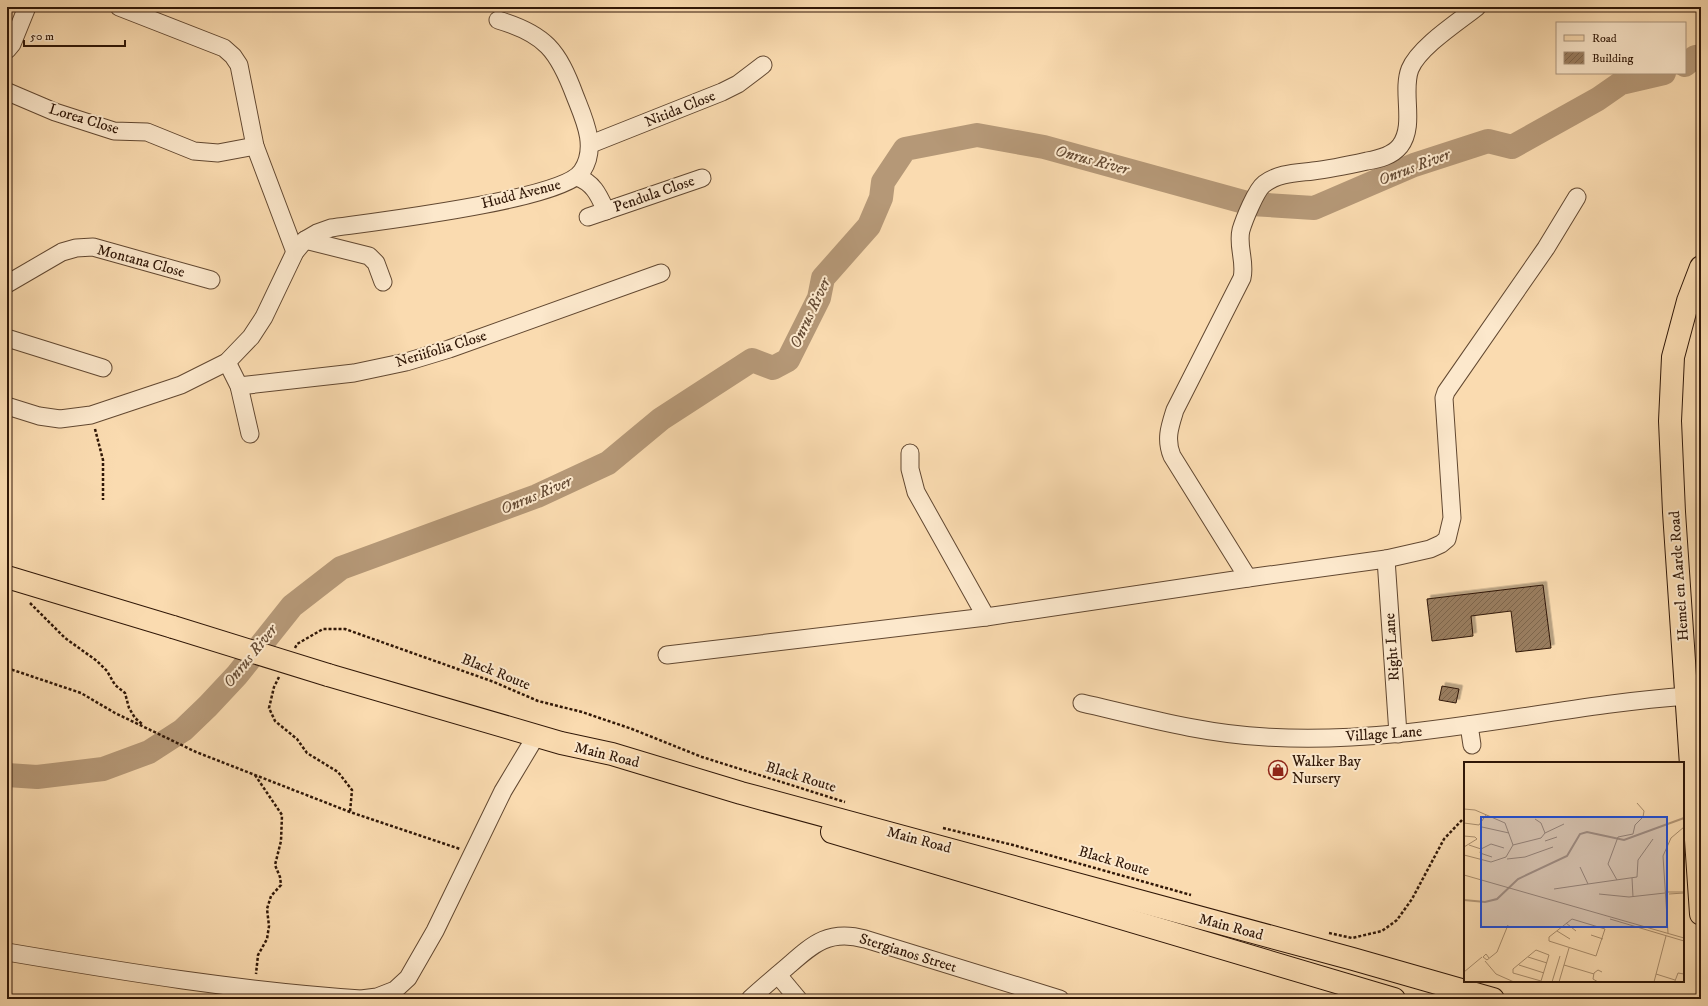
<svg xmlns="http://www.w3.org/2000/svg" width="1708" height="1006" font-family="'IM FELL DW Pica',serif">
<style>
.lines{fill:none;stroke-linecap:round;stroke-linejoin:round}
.river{stroke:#b59877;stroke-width:24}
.building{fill:url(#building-hatch);stroke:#301707;filter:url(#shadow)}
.minor-casing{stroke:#624831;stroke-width:19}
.major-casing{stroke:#301707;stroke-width:24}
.path{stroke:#301707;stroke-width:2.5;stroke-dasharray:3 2;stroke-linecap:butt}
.minor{stroke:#fce8cc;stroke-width:17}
.major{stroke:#fadbb0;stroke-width:22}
.major-bridge-casing{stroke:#301707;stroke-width:24;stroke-linecap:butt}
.major-bridge{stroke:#fadbb0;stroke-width:22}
.labels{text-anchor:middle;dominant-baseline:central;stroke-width:4;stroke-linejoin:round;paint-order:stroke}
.street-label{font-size:15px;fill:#301707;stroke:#fce8cc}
.poi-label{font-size:15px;fill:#301707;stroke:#fce8cc;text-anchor:start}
.water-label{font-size:16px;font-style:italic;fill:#654b34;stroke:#fce8cc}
.inset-river{fill:none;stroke:#b59877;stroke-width:2}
.inset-road{fill:none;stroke:#a98d6c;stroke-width:1}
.view{fill:#1d4ed8;fill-opacity:0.15;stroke:#1d4ed8;stroke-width:2}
.inset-edge{fill:none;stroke:#301707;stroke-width:2}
</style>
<defs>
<pattern id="building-hatch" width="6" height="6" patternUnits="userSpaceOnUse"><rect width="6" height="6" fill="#997d5f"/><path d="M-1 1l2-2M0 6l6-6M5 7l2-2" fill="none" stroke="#7d654c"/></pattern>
<filter id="shadow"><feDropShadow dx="3.5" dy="-3.5" stdDeviation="0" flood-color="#0004"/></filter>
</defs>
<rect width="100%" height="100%" fill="#fadbb0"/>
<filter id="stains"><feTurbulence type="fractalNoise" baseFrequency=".005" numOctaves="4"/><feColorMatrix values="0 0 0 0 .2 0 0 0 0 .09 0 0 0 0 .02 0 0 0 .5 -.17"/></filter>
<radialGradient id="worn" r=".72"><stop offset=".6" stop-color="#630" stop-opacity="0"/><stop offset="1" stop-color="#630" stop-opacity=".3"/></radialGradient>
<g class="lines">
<g class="river">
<polyline points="1685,65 1695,57 1701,56"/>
<polyline points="7,775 37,777 103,769 149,752 183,730 208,706 237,675 292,606 341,568 537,496 608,463 661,419 752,360 773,368 788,360 819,298 823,278 869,226 881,198 883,182 905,149 977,135 1044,147 1251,204 1314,208 1414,165 1488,141 1512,147 1598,99 1621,83 1664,73"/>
</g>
</g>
<g class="building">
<polygon points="1543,585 1551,648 1516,652 1511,611 1471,616 1473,636 1432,641 1427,599"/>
<polygon points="1442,686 1459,689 1456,703 1439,700"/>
</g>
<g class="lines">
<g class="minor-casing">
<g id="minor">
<polyline points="119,7 224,48 233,56 239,65 255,146 295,252"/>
<polyline points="7,50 12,44 27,7"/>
<polyline points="8,92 55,112 114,131 147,132 194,151 218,153 255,146"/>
<polyline points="591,144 722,92 738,84 763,65"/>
<path d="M 577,177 C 594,183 599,196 606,211"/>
<polyline points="588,217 702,178"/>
<polyline points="305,240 369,256 376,263 383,282"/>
<polyline points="7,284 62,252 76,248 93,247 211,280"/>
<polyline points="7,338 103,368"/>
<polyline points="227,362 239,386 250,434"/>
<polyline points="239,386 354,373 406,362 449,349 661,273"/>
<path d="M 7,406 L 39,416 L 60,419 L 91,415 L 181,385 L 227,362 L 251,337 L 264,317 L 295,252 L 305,240 L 317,233 L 331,228 C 373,222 563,200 582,171 C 598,147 584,119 575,96 C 558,50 545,34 498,20"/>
<polyline points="910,453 910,469 916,492 986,617 1248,578 1386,559 1430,549 1441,544 1447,539 1452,518 1444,398 1446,392 1546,248 1577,197"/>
<polyline points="1386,559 1398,734"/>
<path d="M 1248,578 L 1172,456 C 1165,439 1170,426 1175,410 L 1242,278 C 1246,262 1237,246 1241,230 C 1244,220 1256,190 1264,184 C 1278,173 1297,173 1313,171 C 1331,169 1349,165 1367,161 C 1379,159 1392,156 1400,146 C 1416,125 1401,92 1410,69 C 1419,47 1458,22 1477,7"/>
<polyline points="667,655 986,617"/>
<polyline points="1687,689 1701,690"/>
<path d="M 1082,703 C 1143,717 1204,734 1266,737 C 1408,746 1547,706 1688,696"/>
<polyline points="1469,725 1472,745"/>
<path d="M 7,952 C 125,972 241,991 361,999 L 377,997 L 395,990 L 408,978 L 435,931 L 503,791 L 536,736"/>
<polyline points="778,975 798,999"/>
<path d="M 750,999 C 762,988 775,977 788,966 C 813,944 829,929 865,939 L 1060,999"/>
</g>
</g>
<g class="major-casing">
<g id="major">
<polyline points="1701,267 1688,301 1673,357 1670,421 1674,512 1701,914"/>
<polyline points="7,577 173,627"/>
<polyline points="328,675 561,743 612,754 741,793 1353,959 1493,999"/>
<polyline points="832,832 1394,999"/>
</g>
</g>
<g class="path">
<polyline points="95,429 103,460 103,500"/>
<polyline points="30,603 65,638 97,661 107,671 115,685 125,693 129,708 135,718 142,724"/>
<polyline points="295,648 297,644 323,629 345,629 494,682 538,701 582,712 632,729 702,757 845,802"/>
<polyline points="7,668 81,693 115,713 196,752 350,812 460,849"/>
<polyline points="279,677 274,687 269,708 275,721 297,739 307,753 338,772 352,790 350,812"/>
<polyline points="255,775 282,815 281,841 275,865 280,877 281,885 271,896 267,909 269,926 267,939 258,955 256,974"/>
<polyline points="943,828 1013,845 1191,895"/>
<polyline points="1329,933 1352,938 1382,931 1397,920 1412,899 1444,839 1462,820"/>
</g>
<use href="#minor" class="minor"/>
<use href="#major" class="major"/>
<g class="major-bridge-casing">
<polyline id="major-bridge" points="173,627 328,675"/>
</g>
<use href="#major-bridge" class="major-bridge"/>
</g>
<defs>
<g id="shop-ring" transform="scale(1)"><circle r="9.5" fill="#fce8cc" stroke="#8f2418" stroke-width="1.5"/><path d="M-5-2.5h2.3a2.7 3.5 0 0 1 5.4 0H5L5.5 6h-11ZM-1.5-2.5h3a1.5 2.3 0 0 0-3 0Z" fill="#8f2418"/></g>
</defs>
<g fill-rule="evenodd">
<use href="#shop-ring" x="1278" y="770"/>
</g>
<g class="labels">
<g class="street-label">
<text transform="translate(680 109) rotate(-22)">Nitida Close</text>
<text transform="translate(84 119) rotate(17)">Lorea Close</text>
<text transform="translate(521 194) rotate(-14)">Hudd Avenue</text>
<text transform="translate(654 194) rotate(-19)">Pendula Close</text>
<text transform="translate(141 261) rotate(15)">Montana Close</text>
<text transform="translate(441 349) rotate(-17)">Neriifolia Close</text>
<text transform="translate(1679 576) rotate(-94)">Hemel en Aarde Road</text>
<text transform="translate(1392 647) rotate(-94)">Right Lane</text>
<text transform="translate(496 672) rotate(22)">Black Route</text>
<text transform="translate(1384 734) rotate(-4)">Village Lane</text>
<text transform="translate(607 755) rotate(14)">Main Road</text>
<text transform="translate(801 777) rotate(17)">Black Route</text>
<text transform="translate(919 840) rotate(15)">Main Road</text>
<text transform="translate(1114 861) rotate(16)">Black Route</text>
<text transform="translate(1231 927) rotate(15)">Main Road</text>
<text transform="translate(908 953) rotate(17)">Stergianos Street</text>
</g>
<g class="poi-label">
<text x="1292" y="761">Walker Bay<tspan x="1292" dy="17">Nursery</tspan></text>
</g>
<g class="water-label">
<text transform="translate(1092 160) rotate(15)">Onrus River</text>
<text transform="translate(1414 167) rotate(-21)">Onrus River</text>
<text transform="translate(810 313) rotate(-65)">Onrus River</text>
<text transform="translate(536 495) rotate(-23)">Onrus River</text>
<text transform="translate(250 656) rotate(-51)">Onrus River</text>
</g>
</g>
<g transform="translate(1464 762)">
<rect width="220" height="220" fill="#fadbb0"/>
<path class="inset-river" d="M 0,138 L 21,140 L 33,137 L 54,117 L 103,94 L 116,72 L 123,70 L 160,78 L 220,56"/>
<path class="inset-road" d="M 0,47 L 11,48 L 41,61 L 49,83M 71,57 L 77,61 L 81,71M 0,61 L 15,63 L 22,53M 18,65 L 45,71M 81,71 L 100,62M 0,74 L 11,75 L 13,77 L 0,85M 81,79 L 93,75M 5,83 L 17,87 L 27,82 L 40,86M 49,83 L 77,76 L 81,71M 17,87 L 16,91 L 28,95M 0,93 L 27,100 L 42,95 L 49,83M 43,97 L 61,95 L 89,85M 116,105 L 124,122 L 173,115 L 174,98 L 189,77M 0,113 L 220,176M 168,116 L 169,135M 153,118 L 144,102 L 154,75 L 169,72 L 171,63 L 179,55 L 180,49 L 173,41M 90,127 L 124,122M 201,130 L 220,130M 135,132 L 165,135 L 201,131M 205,132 L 220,131M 108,157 L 141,167 L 132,194 L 85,179 L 85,175 ZM 146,157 L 220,179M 102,161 L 112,169M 93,169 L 106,177M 204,171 L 199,94 L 207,76 L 220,65M 127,173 L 139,177M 72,188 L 85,193 L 77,219 L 49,211 L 49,207 ZM 64,195 L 83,201M 25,196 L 22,192 L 19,195 L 23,198 L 33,190 L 44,163M 21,199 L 32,212 L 50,220M 55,203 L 80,211M 100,203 L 130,212M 0,210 L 18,195M 192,212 L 211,218M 211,219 L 214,211 L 220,212M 88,220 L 96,194M 95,220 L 105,186M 134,220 L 129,217 L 130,211 L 134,208 L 138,210M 190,220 L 202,174"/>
<path class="view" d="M 17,55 L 203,55 L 203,165 L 17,165 Z"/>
<rect width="220" height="220" class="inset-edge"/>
</g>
<rect width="1708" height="1006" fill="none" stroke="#fadbb0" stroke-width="24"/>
<rect x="8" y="8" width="1692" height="990" fill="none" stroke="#301707" stroke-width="2"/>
<rect x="12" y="12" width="1684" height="982" fill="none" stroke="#301707"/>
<rect x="1556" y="22" width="130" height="52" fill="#fce8cc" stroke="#aa947d"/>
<rect x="1564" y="35" width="20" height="6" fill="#fadbb0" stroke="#aa947d"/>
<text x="1592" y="42" font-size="12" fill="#301707">Road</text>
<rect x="1564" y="52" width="20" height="12" fill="url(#building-hatch)" stroke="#aa947d"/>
<text x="1592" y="62" font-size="12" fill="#301707">Building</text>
<path d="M24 40v6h101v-6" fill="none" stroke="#301707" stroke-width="2"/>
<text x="30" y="40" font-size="12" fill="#301707" stroke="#fce8cc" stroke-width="3" paint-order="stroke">50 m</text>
<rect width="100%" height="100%" filter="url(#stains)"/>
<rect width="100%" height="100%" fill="url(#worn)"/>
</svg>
